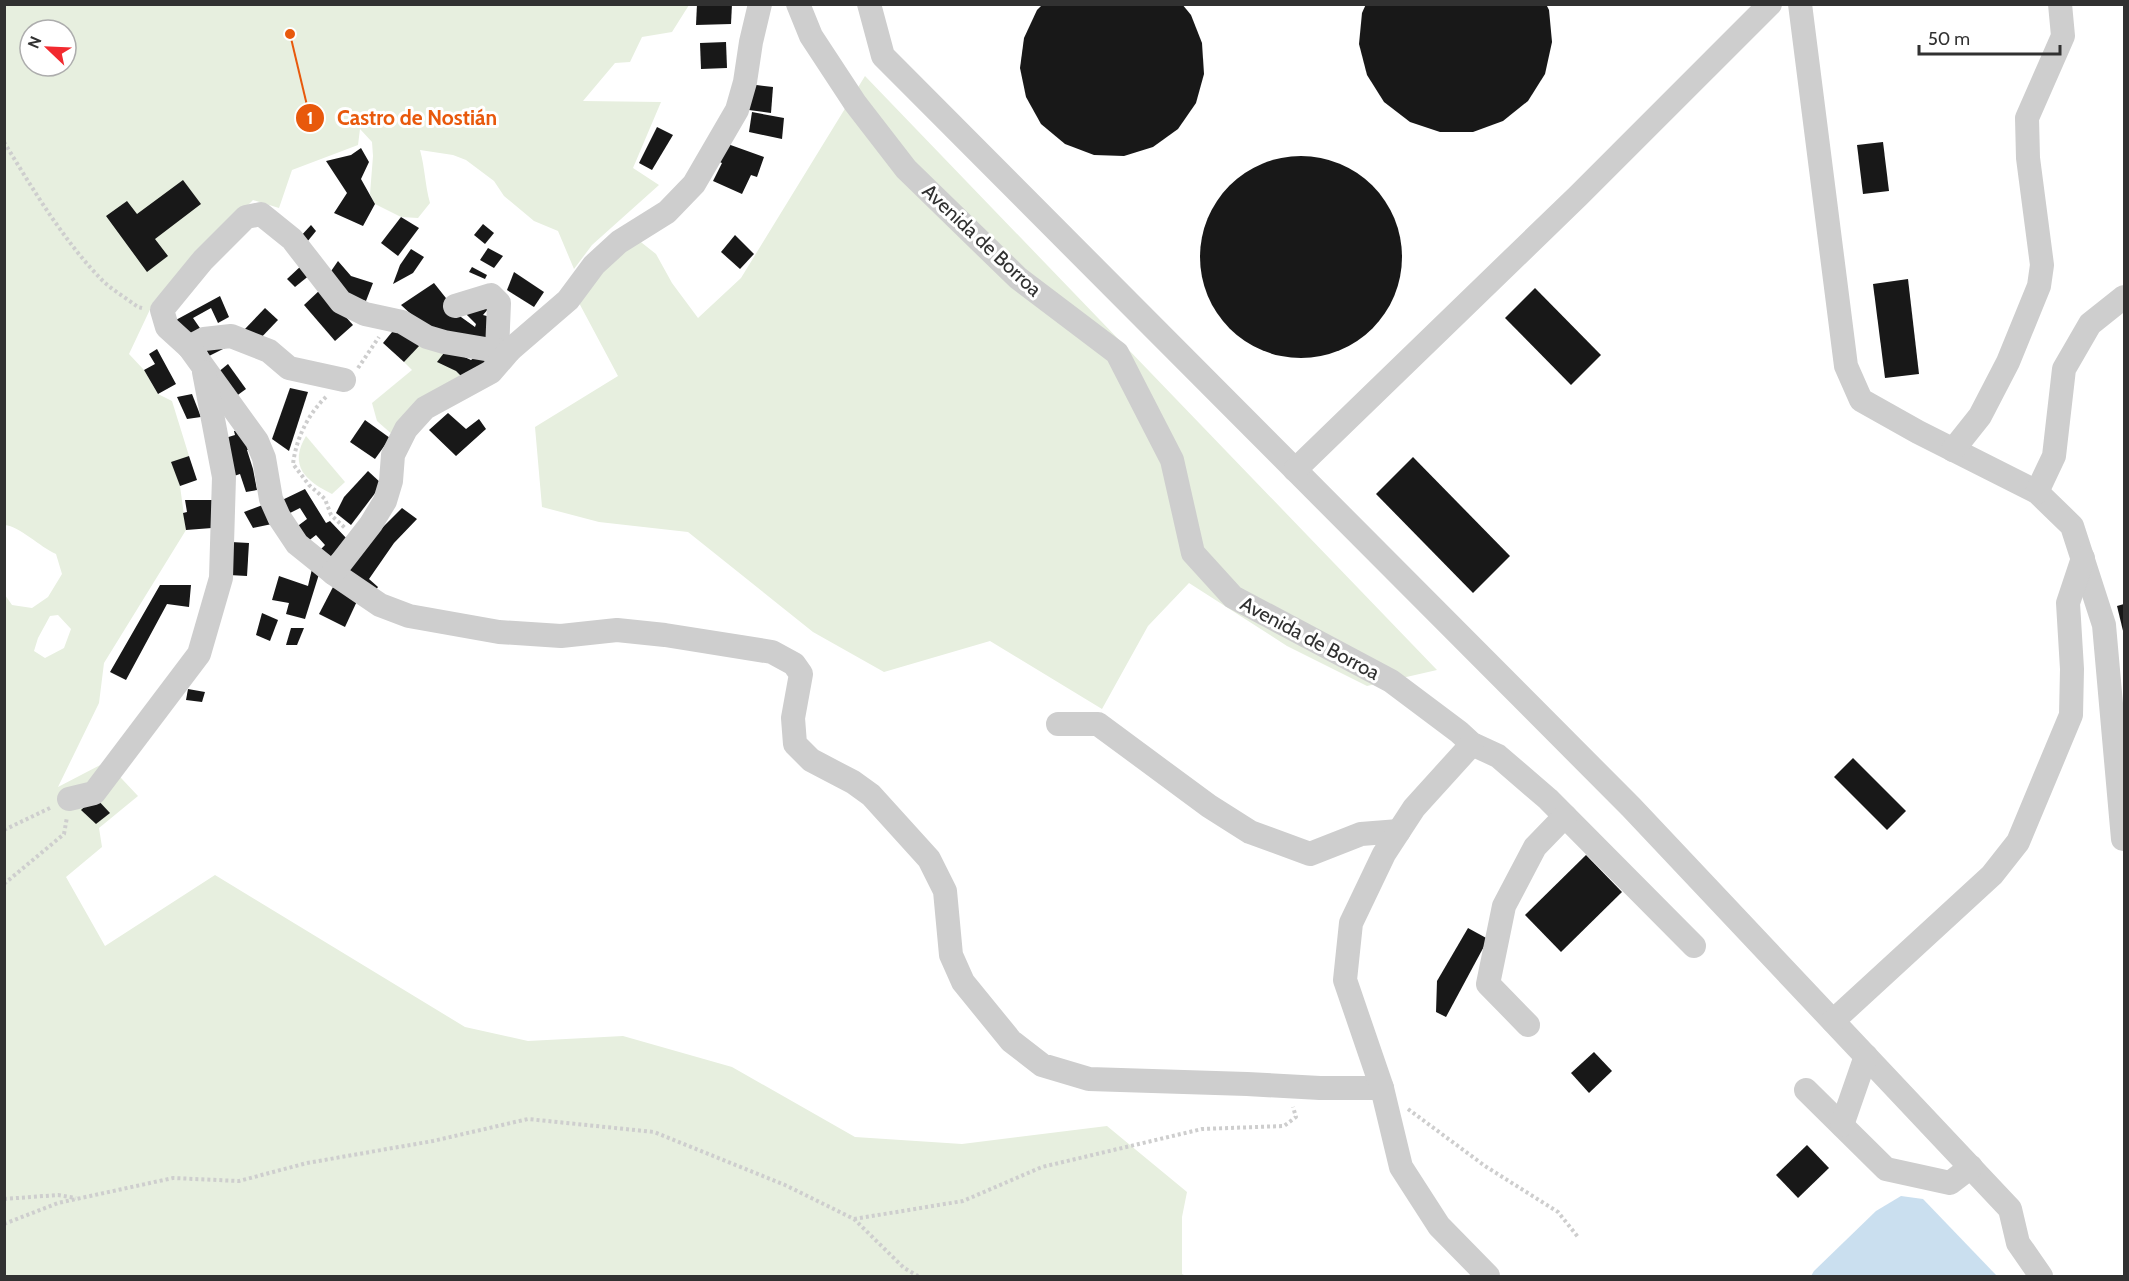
<svg xmlns="http://www.w3.org/2000/svg" width="2129" height="1281" font-family="Cabin,sans-serif">
<style>
.green{fill:#e7efdf;fill-rule:evenodd}
.water{fill:#cadfef}
.building{fill:#181818}
.lines{fill:none;stroke-linecap:round;stroke-linejoin:round}
.path{stroke:#cecece;stroke-width:4;stroke-dasharray:3 3;stroke-linecap:butt}
.minor{stroke:#cecece;stroke-width:24}
.labels{text-anchor:middle;dominant-baseline:central;stroke-width:6;stroke-linejoin:round;paint-order:stroke}
.street-label{font-size:20px;fill:#313131;stroke:#fff}
.leader{fill:none;stroke:#e8590c;stroke-width:2}
.callout-dot{fill:#e8590c;stroke:#fff;stroke-width:2}
.mark-label{font-size:18px;text-anchor:middle;font-weight:bold;fill:#fff}
.callout-label{font-size:21px;text-anchor:middle;font-weight:bold;fill:#e8590c;stroke:#fff;stroke-width:6;stroke-linejoin:round;paint-order:stroke}
</style>
<rect width="100%" height="100%" fill="#fff"/>
<g class="green">
<path d="M 5,5 L 689,5 L 672,32 L 642,37 L 630,62 L 615,63 L 583,101 L 661,102 L 633,168 L 659,185 L 592,245 L 574,269 L 558,231 L 534,221 L 504,196 L 494,181 L 466,160 L 453,155 L 420,150 C 425,168 425,185 430,203 L 418,218 L 401,217 L 375,204 L 370,194 L 373,156 L 372,142 L 360,129 L 358,145 L 292,170 L 279,208 L 253,200 L 154,301 L 129,354 L 144,370 L 158,394 L 172,401 L 189,456 L 172,463 L 180,486 L 186,530 L 104,663 L 99,703 L 58,787 L 106,762 L 138,796 L 99,828 L 102,847 L 66,877 L 105,946 L 215,875 L 465,1027 L 528,1041 L 623,1036 L 732,1067 L 855,1137 L 962,1144 L 1107,1126 L 1187,1192 L 1182,1217 L 1182,1274 L 1186,1276 L 5,1276 L 4,584 L 5,595 L 12,605 L 32,608 L 48,597 L 62,574 L 56,554 C 40,547 19,526 5,525 ZM 30,30 L 66,30 L 66,66 L 30,66 ZM 58,615 L 71,629 L 64,648 L 45,658 L 34,651 L 38,638 L 50,616 Z"/>
<polygon points="865,76 1437,670 1367,686 1287,646 1189,583 1148,626 1102,709 990,641 884,672 813,632 688,532 599,522 542,507 535,427 618,376 578,301 612,259 637,239 656,254 672,283 698,318 741,278"/>
<polygon points="424,340 447,349 456,371 464,379 394,436 377,421 372,403 412,370 404,362"/>
<path d="M 306,436 L 345,482 L 332,494 C 306,481 288,466 306,436 Z"/>
</g>
<polygon class="water" points="1901,1196 1923,1199 1997,1276 1811,1276 1814,1271 1876,1211"/>
<g class="building">
<polygon points="697,4 732,4 731,24 696,25"/>
<polygon points="1043,4 1182,4 1191,15 1202,43 1204,74 1196,103 1178,129 1153,147 1124,156 1094,155 1065,144 1041,124 1026,97 1020,68 1024,38 1037,10"/>
<polygon points="1366,4 1546,4 1549,10 1552,42 1545,74 1528,101 1503,121 1473,132 1440,132 1410,122 1384,102 1367,75 1359,44 1362,13"/>
<polygon points="726,42 727,68 701,69 700,43"/>
<polygon points="749,84 773,87 771,113 749,110"/>
<polygon points="752,112 784,118 782,139 749,132"/>
<polygon points="657,127 673,135 652,170 639,163"/>
<polygon points="1883,142 1889,191 1863,194 1857,145"/>
<polygon points="725,143 764,157 757,177 751,175 742,194 713,181 722,163 715,160"/>
<polygon points="361,148 369,162 361,179 375,204 363,226 334,213 347,193 326,161 351,155"/>
<circle cx="1301" cy="257" r="101"/>
<polygon points="183,180 201,204 155,239 168,256 147,272 106,216 127,201 137,214"/>
<polygon points="401,217 419,228 398,256 381,243"/>
<polygon points="483,224 494,233 485,244 474,235"/>
<polygon points="311,225 316,231 307,242 300,237"/>
<polygon points="735,235 754,254 740,269 721,252"/>
<polygon points="488,248 503,256 494,268 480,260"/>
<polygon points="411,249 424,257 413,273 393,284 400,265"/>
<polygon points="338,261 351,276 373,283 366,301 343,295 327,277"/>
<polygon points="302,265 311,274 295,287 287,279"/>
<polygon points="472,267 487,275 485,279 469,272"/>
<polygon points="514,272 544,292 534,307 507,290"/>
<polygon points="1908,279 1919,374 1885,378 1873,284"/>
<polygon points="434,283 461,317 475,327 476,324 465,313 489,308 483,315 494,318 490,340 425,327 401,305"/>
<polygon points="1535,288 1601,355 1571,385 1505,318"/>
<polygon points="321,289 353,325 335,341 304,305"/>
<polygon points="220,296 229,317 218,323 211,308 193,318 202,331 191,334 174,321"/>
<polygon points="265,308 278,320 256,343 243,331"/>
<polygon points="397,326 420,345 404,362 383,343"/>
<polygon points="205,346 225,348 209,356"/>
<polygon points="157,349 176,384 158,394 144,370 155,364 149,354"/>
<polygon points="447,349 471,360 479,354 495,358 464,379 456,371 437,362"/>
<polygon points="228,364 246,389 235,397 217,373"/>
<polygon points="290,388 308,392 289,451 272,439"/>
<polygon points="192,394 201,417 187,419 177,397"/>
<polygon points="448,413 466,429 479,419 486,429 456,456 429,430"/>
<polygon points="365,420 390,438 375,459 350,442"/>
<polygon points="241,430 251,450 247,450 253,469 257,490 246,492 240,474 231,477 222,439 235,435 234,431"/>
<polygon points="189,456 197,480 180,486 171,462"/>
<polygon points="1413,457 1510,556 1473,593 1376,494"/>
<polygon points="368,471 382,484 351,525 336,513 344,497"/>
<polygon points="305,489 326,523 330,521 348,540 328,559 320,550 325,545 316,535 307,542 295,528 307,519 300,508 284,516 278,502"/>
<polygon points="185,500 214,500 212,528 186,530 183,513 187,512"/>
<polygon points="268,503 272,524 253,528 244,512"/>
<polygon points="402,508 417,519 394,543 369,579 378,587 373,594 345,573 379,531"/>
<polygon points="231,542 249,543 247,576 229,575"/>
<polygon points="312,569 320,571 305,619 286,614 289,603 272,600 279,576 308,586"/>
<polygon points="160,585 191,585 189,607 167,604 126,680 110,672"/>
<polygon points="333,587 358,599 345,627 319,614"/>
<polygon points="2124,604 2124,635 2117,606"/>
<polygon points="262,613 278,620 270,641 256,635"/>
<polygon points="291,628 304,628 297,645 286,645"/>
<polygon points="188,689 205,692 202,702 186,700"/>
<polygon points="1853,758 1906,811 1887,830 1834,777"/>
<polygon points="95,797 110,813 96,824 81,810"/>
<polygon points="1586,855 1622,892 1561,952 1525,915"/>
<polygon points="1468,928 1488,939 1446,1017 1436,1012 1437,981"/>
<polygon points="1594,1052 1612,1071 1589,1093 1571,1073"/>
<polygon points="1807,1145 1829,1168 1798,1198 1776,1175"/>
</g>
<g class="lines">
<g class="path">
<path d="M 4,142 C 32,188 64,241 101,279 C 112,290 126,298 138,307 L 142,308"/>
<polyline points="358,368 379,337"/>
<path d="M 326,397 C 308,414 296,439 293,464 L 309,485 L 325,499 L 331,515 L 345,528"/>
<polyline points="4,830 52,807"/>
<polyline points="4,884 64,834 67,817"/>
<polyline points="1408,1109 1485,1166 1558,1212 1578,1237"/>
<polyline points="4,1199 58,1195 76,1198"/>
<polyline points="854,1219 963,1201 1042,1167 1202,1129 1284,1126 1296,1117 1293,1107"/>
<polyline points="4,1224 58,1203 173,1178 239,1181 307,1163 433,1141 528,1119 654,1132 785,1185 854,1219 904,1268 918,1276"/>
</g>
<g class="minor">
<polyline points="798,4 811,36 855,103 906,169 1018,278 1117,353 1172,460 1193,553 1233,597 1391,681 1459,732 1472,744 1498,756 1548,799 1694,946"/>
<polyline points="869,4 883,56 1631,807 2010,1209 2018,1243 2041,1276"/>
<polyline points="1800,4 1846,366 1861,400 1918,432 2037,492 2072,526 2104,625 2123,839"/>
<polyline points="455,306 491,295 499,303 497,351"/>
<polyline points="189,347 204,339 231,336 269,351 289,368 344,380"/>
<polyline points="510,350 497,351 444,342 427,337 402,322 365,314 341,302 292,239 261,214 246,217 203,260 162,310 167,327 189,347 257,441 264,458 271,499 279,517 297,544 333,573 380,605 409,616 499,632 561,636 617,630 665,635 772,652 794,664 801,674 793,718 795,744 811,760 853,782 871,795 929,859 945,891 951,955 963,982 1011,1041 1042,1065 1089,1079 1247,1084 1320,1088 1382,1088"/>
<polyline points="1953,450 1980,416 2008,362 2039,286 2042,265 2028,158 2027,118 2063,36 2060,4"/>
<polyline points="1295,470 1578,196 1770,4"/>
<polyline points="2037,492 2054,456 2064,369 2090,324 2124,297"/>
<polyline points="333,573 371,524 385,501 391,481 393,455 406,429 425,408 491,372 510,350 568,300 594,265 619,242 667,212 694,184 737,110 745,82 751,42 760,4"/>
<polyline points="1058,724 1098,724 1209,806 1250,832 1310,854 1361,834 1399,831"/>
<polyline points="1472,744 1414,808 1384,854 1351,923 1345,980 1382,1088 1401,1167 1439,1226 1488,1276"/>
<polyline points="69,799 94,793 199,654 221,578 224,477 204,372"/>
<polyline points="1833,1021 1992,875 2018,842 2071,715 2072,669 2068,603 2083,558"/>
<polyline points="1528,1025 1488,984 1504,906 1535,847 1565,816"/>
<polyline points="1806,1090 1886,1169 1950,1183 1971,1167"/>
<polyline points="1842,1125 1866,1056"/>
</g>
</g>
<g class="labels">
<g class="street-label">
<text transform="translate(982 240) rotate(43)">Avenida de Borroa</text>
<text transform="translate(1310 638) rotate(28)">Avenida de Borroa</text>
</g>
</g>
<path class="leader" d="M290 34L310 118"/>
<g class="callout-dot">
<circle cx="290" cy="34" r="6"/>
<circle cx="310" cy="118" r="15"/>
</g>
<g class="mark-label">
<text x="310" y="124">1</text>
</g>
<g class="callout-label">
<text x="417" y="125">Castro de Nostián</text>
</g>
<rect width="2129" height="1281" fill="none" stroke="#313131" stroke-width="12"/>
<g transform="translate(48 48) rotate(293)"><circle r="28" fill="#ffffff" stroke="#adadad" stroke-width="1.5"/>
<path d="M0-4.5L10 22L0 15L-10 22Z" fill="#f22a2f"/>
<text y="-9" font-size="16" font-weight="bold" text-anchor="middle" fill="#313131">N</text>
</g>
<path d="M1919 45v9h141v-9" fill="none" stroke="#313131" stroke-width="3"/>
<text x="1928" y="45" font-size="18" fill="#313131" stroke="#ffffff" stroke-width="4.5" paint-order="stroke">50 m</text>
</svg>
